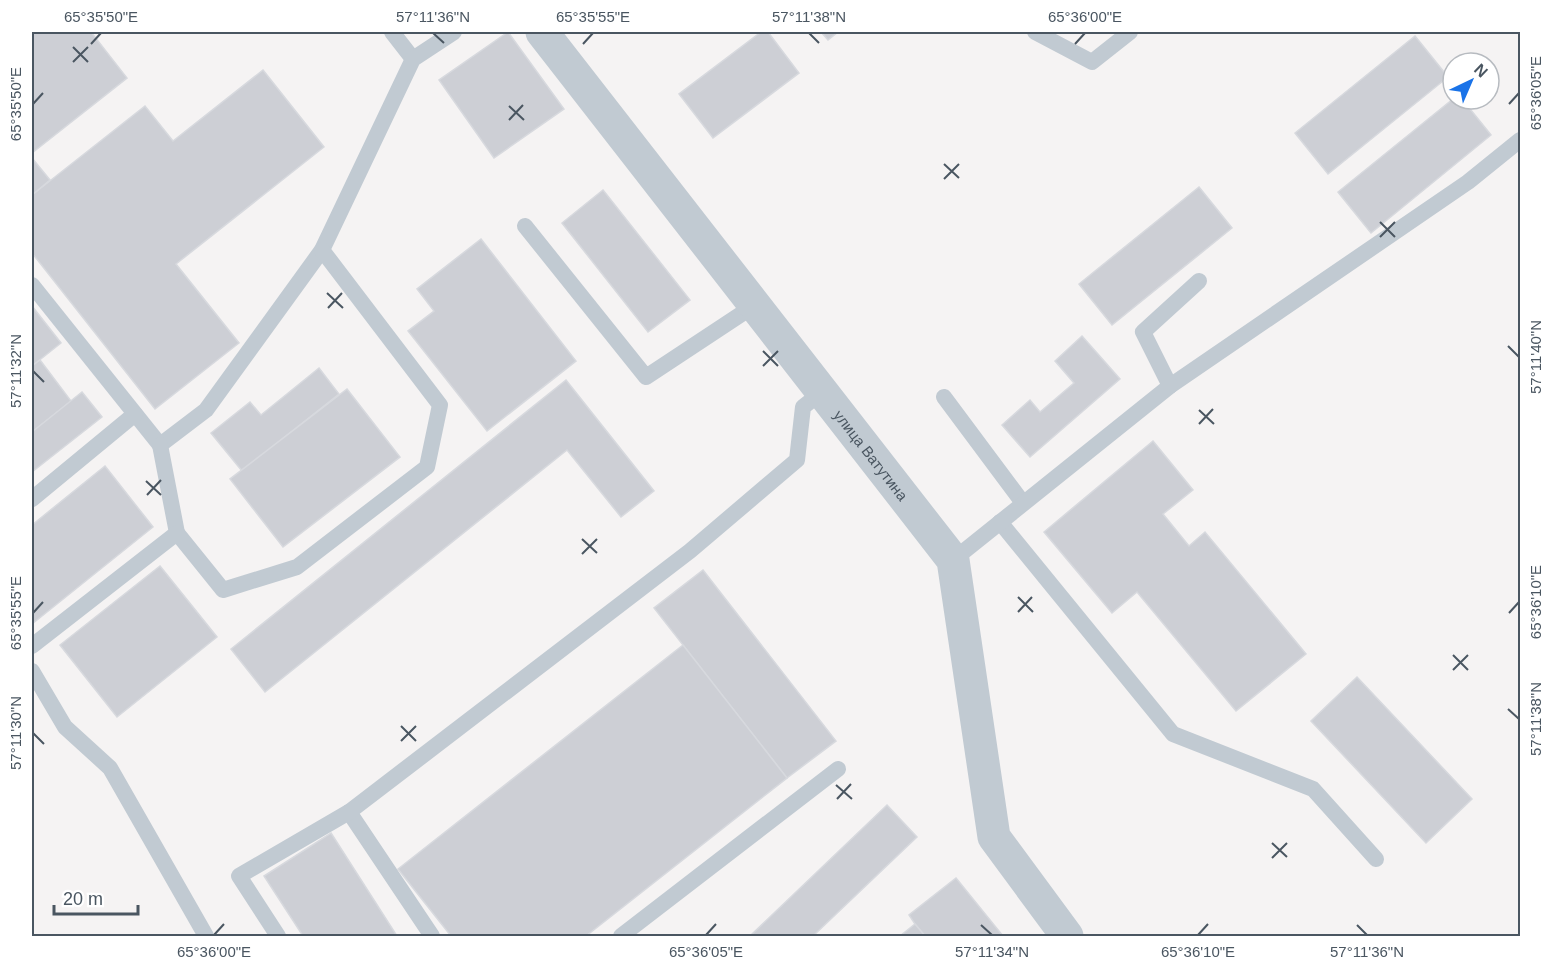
<svg xmlns="http://www.w3.org/2000/svg" width="1552" height="968" font-family="Arial,sans-serif">
<style>
.building{fill:#cdcfd5;stroke:#d7d9de;stroke-width:1.5}
.lines{fill:none;stroke-linecap:round;stroke-linejoin:round}
.service{stroke:#c1cad2;stroke-width:16}
.minor{stroke:#c1cad2;stroke-width:33}
.ticks{fill:none;stroke:#4a5661;stroke-width:2}
.labels{text-anchor:middle;dominant-baseline:central;stroke-width:4.5;stroke-linejoin:round;paint-order:stroke}
.street-label{font-size:15px;fill:#4a5661;stroke:#fff}
.neatline{fill:none;stroke:#4a5661;stroke-width:2}
.ticks-label{font-size:15px;text-anchor:middle;fill:#4a5661}
</style>
<rect width="100%" height="100%" fill="#f5f3f3"/>
<g class="building">
<polygon points="32,32 91,32 127,78 32,153"/>
<polygon points="508,32 564,109 494,158 439,80"/>
<polygon points="761,32 768,32 799,73 713,138 679,94"/>
<polygon points="821,32 838,32 828,40"/>
<polygon points="1415,36 1448,77 1328,174 1295,133"/>
<polygon points="263,70 324,147 176,264 239,343 155,409 32,253 32,195 145,106 173,141"/>
<polygon points="1453,99 1462,99 1491,135 1371,233 1338,192"/>
<polygon points="32,158 50,180 32,195"/>
<polygon points="1199,187 1232,228 1112,325 1079,284"/>
<polygon points="603,190 690,300 648,332 562,223"/>
<polygon points="481,239 576,361 487,431 408,331 434,311 417,289"/>
<polygon points="32,306 61,343 32,366"/>
<polygon points="1082,336 1120,379 1030,457 1002,425 1030,400 1040,412 1074,383 1055,361"/>
<polygon points="40,360 71,401 32,432 32,366"/>
<polygon points="319,368 339,394 242,471 211,433 250,402 261,415"/>
<polygon points="566,380 654,491 621,517 567,450 265,692 231,649"/>
<polygon points="347,389 400,457 283,547 230,479"/>
<polygon points="82,392 102,417 32,472 32,432"/>
<polygon points="1153,441 1193,490 1163,514 1189,546 1205,532 1306,654 1236,711 1137,592 1112,613 1044,532"/>
<polygon points="105,466 153,527 32,624 32,525"/>
<polygon points="160,566 217,637 117,717 60,645"/>
<polygon points="703,570 836,741 787,778 654,608"/>
<polygon points="683,645 787,778 586,936 451,936 398,869"/>
<polygon points="1357,677 1472,799 1426,843 1311,721"/>
<polygon points="887,805 917,837 813,936 750,936"/>
<polygon points="331,833 397,936 303,936 264,876"/>
<polygon points="956,878 1003,936 925,936 915,924 909,915"/>
<polygon points="915,924 925,936 900,936"/>
</g>
<g class="lines">
<g class="service">
<polyline points="392,32 413,59"/>
<polyline points="1035,32 1092,62 1130,32"/>
<polyline points="525,226 646,377 755,305"/>
<polyline points="32,285 160,445 206,410 322,250 413,59 454,32"/>
<polyline points="1170,386 1468,182 1520,140"/>
<polyline points="944,397 1023,503"/>
<polyline points="160,445 177,533"/>
<polyline points="32,499 135,414"/>
<polyline points="1000,522 1173,734 1313,789 1376,859"/>
<polyline points="953,560 1170,386 1143,332 1199,281"/>
<polyline points="32,646 177,533 223,590 297,567 427,467 440,405 322,250"/>
<polyline points="32,671 65,727 110,768 206,936"/>
<polyline points="349,812 432,936"/>
<polyline points="278,936 239,876 349,812 690,551 797,460 803,407 822,392"/>
<polyline points="621,936 838,769"/>
</g>
<path class="minor" id="s1" d="M 542,32 L 953,560 L 994,837 L 1067,936"/>
</g>
<path class="ticks" d="M 433,33 L 444,43M 809,33 L 819,43M 91,44 L 101,33M 583,44 L 593,33M 1075,44 L 1085,33M 73,47 L 88,62M 73,62 L 88,47M 33,104 L 43,93M 1509,104 L 1519,93M 509,106 L 524,120M 509,120 L 523,105M 944,164 L 959,178M 944,179 L 959,164M 1380,222 L 1395,237M 1380,237 L 1395,222M 327,293 L 343,308M 328,308 L 342,293M 1508,346 L 1519,357M 763,351 L 778,366M 763,366 L 778,351M 33,371 L 44,382M 1199,410 L 1214,424M 1199,424 L 1213,409M 146,481 L 161,495M 147,495 L 161,480M 582,539 L 597,553M 582,554 L 597,539M 1018,597 L 1033,612M 1018,612 L 1032,597M 33,613 L 43,602M 1509,613 L 1519,602M 1453,655 L 1468,670M 1453,670 L 1468,655M 1508,709 L 1519,719M 401,726 L 416,741M 33,733 L 44,744M 401,741 L 416,726M 836,785 L 852,799M 837,799 L 851,784M 1272,843 L 1287,857M 1272,858 L 1287,843M 981,925 L 992,935M 1357,925 L 1367,935M 214,935 L 224,924M 706,935 L 716,924M 1198,935 L 1208,924"/>
<g class="labels">
<g class="street-label">
<text stroke="none"><textPath href="#s1" startOffset="536">улица Ватутина</textPath></text>
</g>
</g>
<rect width="1552" height="968" fill="none" stroke="#ffffff" stroke-width="66"/>
<g transform="translate(1471 81) rotate(44)"><circle r="28" fill="#ffffff" stroke="#b7bbc0" stroke-width="1.5"/>
<path d="M0-4.5L10 22L0 15L-10 22Z" fill="#1a73e8"/>
<text y="-9" font-size="16" font-weight="bold" text-anchor="middle" fill="#4a5661">N</text>
</g>
<path d="M54 905v9h84v-9" fill="none" stroke="#4a5661" stroke-width="3"/>
<text x="63" y="905" font-size="18" fill="#4a5661" stroke="#ffffff" stroke-width="4.5" paint-order="stroke">20 m</text>
<rect x="33" y="33" width="1486" height="902" class="neatline"/>
<g class="ticks-label">
<text x="101" y="22">65°35'50"E</text>
<text x="433" y="22">57°11'36"N</text>
<text x="593" y="22">65°35'55"E</text>
<text x="809" y="22">57°11'38"N</text>
<text x="1085" y="22">65°36'00"E</text>
<text transform="translate(1536 93) rotate(-90)" y="5">65°36'05"E</text>
<text transform="translate(16 104) rotate(-90)" y="5">65°35'50"E</text>
<text transform="translate(1536 357) rotate(-90)" y="5">57°11'40"N</text>
<text transform="translate(16 371) rotate(-90)" y="5">57°11'32"N</text>
<text transform="translate(1536 602) rotate(-90)" y="5">65°36'10"E</text>
<text transform="translate(16 613) rotate(-90)" y="5">65°35'55"E</text>
<text transform="translate(1536 719) rotate(-90)" y="5">57°11'38"N</text>
<text transform="translate(16 733) rotate(-90)" y="5">57°11'30"N</text>
<text x="214" y="957">65°36'00"E</text>
<text x="706" y="957">65°36'05"E</text>
<text x="992" y="957">57°11'34"N</text>
<text x="1198" y="957">65°36'10"E</text>
<text x="1367" y="957">57°11'36"N</text>
</g>
</svg>
